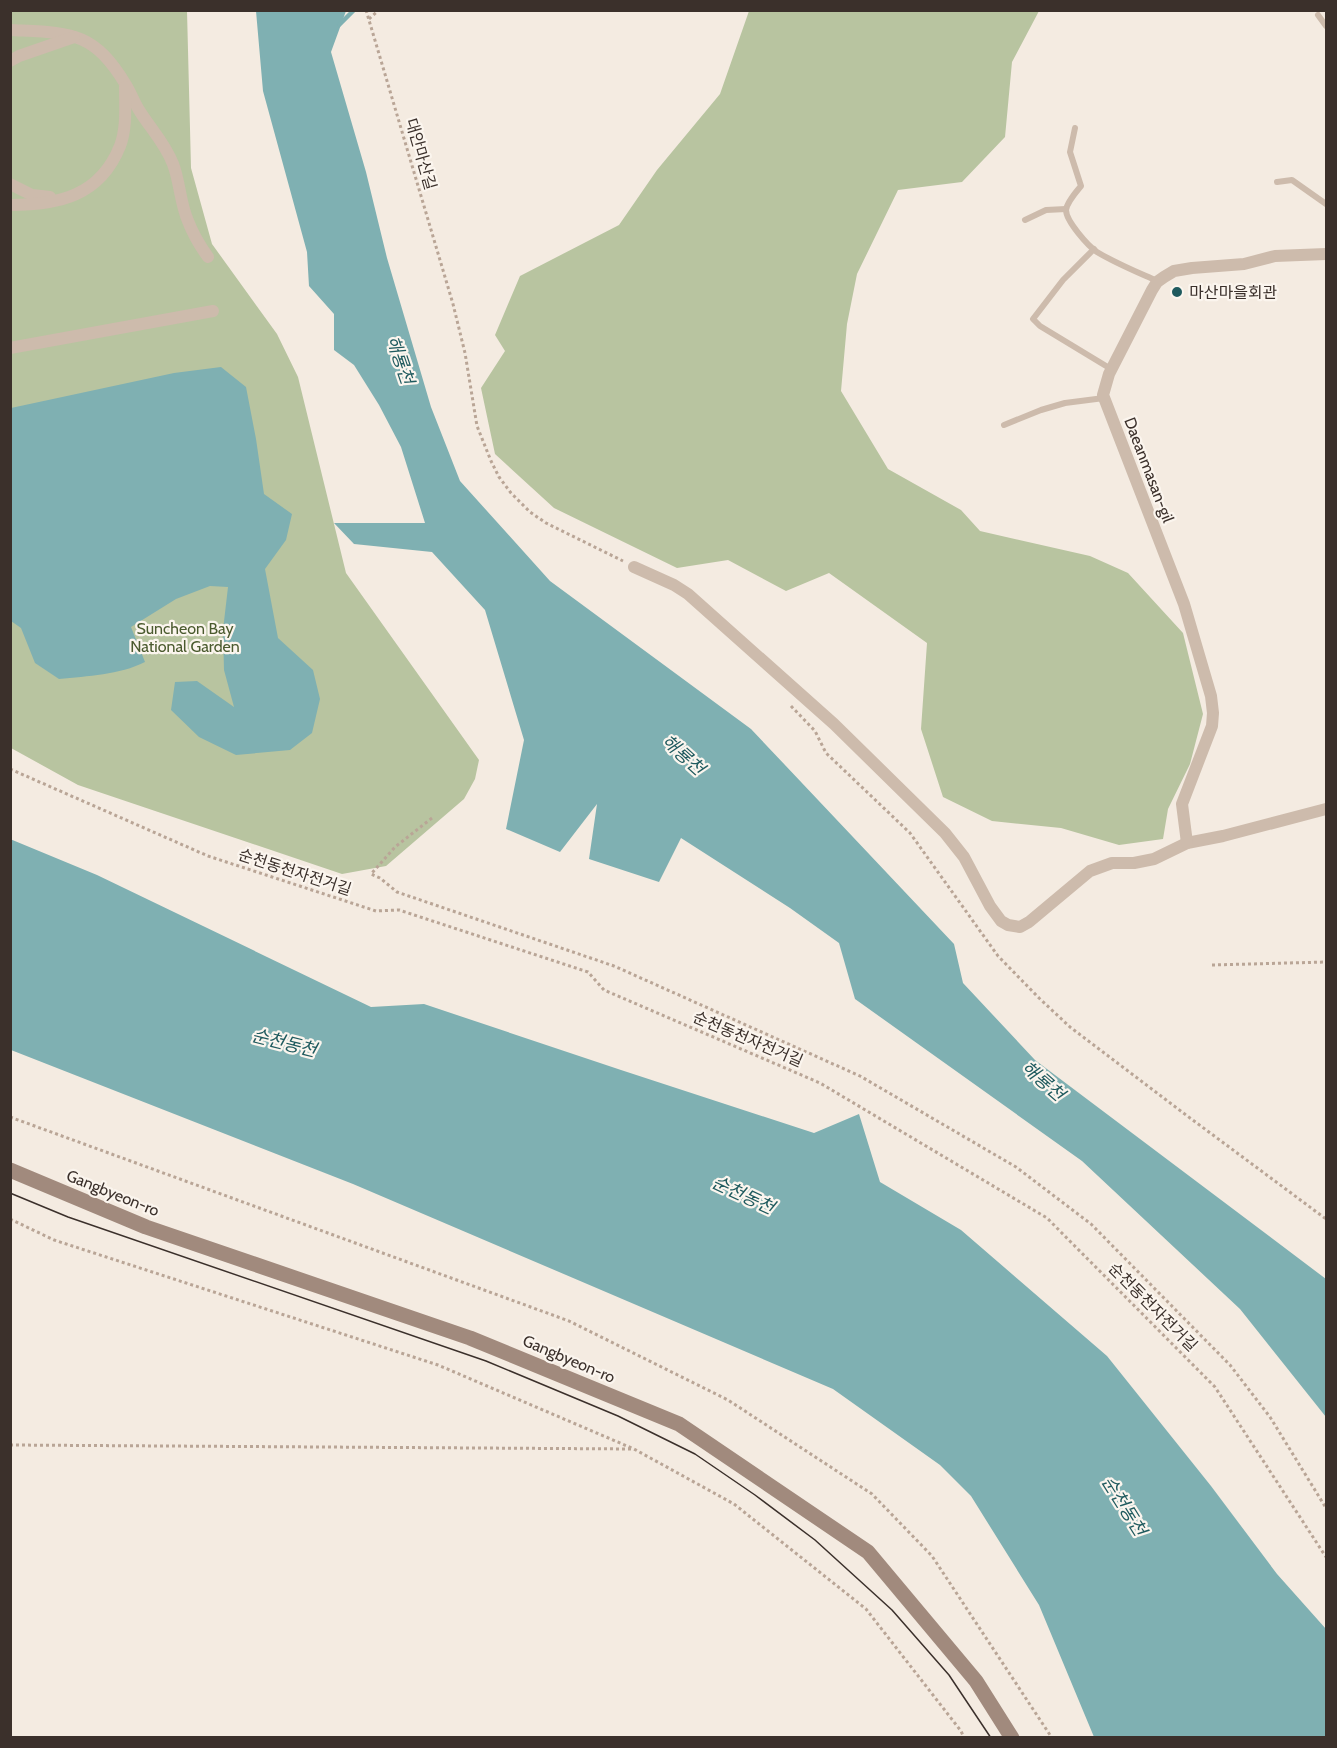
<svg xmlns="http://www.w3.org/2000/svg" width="1337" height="1748" font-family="Cabin,'Noto Sans KR',sans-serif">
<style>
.green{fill:#b8c4a0}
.water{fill:#7fb0b2}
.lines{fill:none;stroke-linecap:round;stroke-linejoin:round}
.stream{stroke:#7fb0b2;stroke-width:4.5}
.path{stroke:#b9a596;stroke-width:3;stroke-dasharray:3 3;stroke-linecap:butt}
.lane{stroke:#cdbbac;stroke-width:6}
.street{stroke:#cdbbac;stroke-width:12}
.secondary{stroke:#a18a7d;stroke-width:15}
.tram{stroke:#3b302b;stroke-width:1.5}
.poi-dot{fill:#1f5a5e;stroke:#fbf5ee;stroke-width:2}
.labels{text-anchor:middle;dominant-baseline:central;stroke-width:4.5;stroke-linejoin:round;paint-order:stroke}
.street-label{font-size:16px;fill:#3b302b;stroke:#fbf5ee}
.poi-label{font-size:16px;fill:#3b302b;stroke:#fbf5ee;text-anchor:start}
.park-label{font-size:16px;fill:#4a5a2e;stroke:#fbf5ee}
.water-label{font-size:18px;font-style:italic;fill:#1f5a5e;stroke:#fbf5ee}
</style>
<rect width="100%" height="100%" fill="#f4ebe1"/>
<g class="green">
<polygon points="10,11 187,11 191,168 212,244 277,334 298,377 346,573 479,760 475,779 464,799 386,866 342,874 78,785 11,748"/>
<polygon points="749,11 1039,11 1012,62 1005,137 962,182 898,190 857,274 847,324 841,391 888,469 961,510 980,531 1090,556 1128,573 1183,633 1203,714 1190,764 1168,809 1163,839 1119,845 1061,828 992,821 943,797 921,729 927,643 829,573 786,591 728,560 677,568 554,508 495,454 481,388 505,351 495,335 520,276 619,225 657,170 720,94"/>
</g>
<g class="water">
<polygon points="256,11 346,11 331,52 366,172 387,258 431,407 460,481 550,581 751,729 954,944 963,983 1035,1060 1326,1279 1326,1417 1240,1309 1082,1161 855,999 839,943 790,908 681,838 659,882 589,859 597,804 560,852 506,829 524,740 485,610 432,552 354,544 334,523 425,523 401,447 379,405 354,365 334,350 334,314 309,286 307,252 263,91"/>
<path d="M 221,367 L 246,387 L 256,439 L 264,494 L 292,514 L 286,540 L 265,569 L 278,638 L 313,670 L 320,699 L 312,733 L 290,750 L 236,755 L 199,737 L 171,710 L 175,682 L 197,681 L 234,707 L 224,670 L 223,630 L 228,587 L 210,586 L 176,599 L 131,627 L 145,662 C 119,675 88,676 59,679 L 35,663 L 21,628 L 11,621 L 11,408 L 174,373 Z"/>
<polygon points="10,839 97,875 371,1007 424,1004 621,1070 814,1133 859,1114 880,1182 961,1230 1107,1356 1211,1486 1277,1574 1326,1629 1326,1737 1094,1737 1039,1605 971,1496 940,1465 833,1389 353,1184 11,1050"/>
</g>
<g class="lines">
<polyline class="stream" points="339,25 354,10"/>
<g class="path">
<polyline points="366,10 453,304 465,353 477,426 491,461 499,477 511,493 530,512 546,523 623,561"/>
<polyline points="369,19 379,10"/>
<polyline points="791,706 815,731 826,753 910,833 998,956 1039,998 1070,1027 1186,1115 1326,1219"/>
<polyline points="10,769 208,856 376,911 399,910 588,972 604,990 820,1083 1047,1218 1215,1387 1326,1557"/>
<polyline points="432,818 395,847 371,874 380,878 397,892 614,966 860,1076 1016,1167 1091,1224 1230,1365 1270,1417 1326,1508"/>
<polyline points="1212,965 1326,962"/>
<polyline points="10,1117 569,1321 728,1400 872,1494 932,1556 1052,1738"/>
<polyline points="10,1219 54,1240 438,1365 634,1449 734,1504 866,1609 961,1731 964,1738"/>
<polyline points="10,1445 633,1449"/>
</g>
<g class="lane">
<polyline points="1318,15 1326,26"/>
<path d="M 1075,128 L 1070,152 L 1081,186 C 1076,192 1067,202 1066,210 C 1066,221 1088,246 1097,252 C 1115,263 1137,272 1157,281"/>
<polyline points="1277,182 1292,180 1326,204"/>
<polyline points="1025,220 1046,210 1066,209"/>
<polyline points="1094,249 1063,280 1033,319 1040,326 1111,369"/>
<polyline points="1004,425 1041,410 1065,403 1104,398"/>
</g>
<g class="street">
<path d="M 10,30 C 70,33 93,30 126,85 C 131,93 134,102 139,110 C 150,128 165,143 173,164 C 180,182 180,203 188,221 C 193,234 200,246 208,257"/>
<polyline points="10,61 19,56 74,37"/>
<polyline points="10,184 32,195 50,197"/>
<path d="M 10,205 C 59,205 100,196 120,146 C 127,128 125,106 125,87"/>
<polyline points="10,348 213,311"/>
<polyline points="634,567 674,585 688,594 834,724 945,833 964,857 990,906 1001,921 1008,925 1020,927 1029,922 1090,871 1112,863 1134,863 1154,859 1187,843 1223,836 1326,809"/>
<polyline points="1187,843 1182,804 1212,726 1213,713 1211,696 1184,604 1103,395 1109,374 1152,290 1157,282 1164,277 1174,271 1192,268 1244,264 1275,256 1326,254"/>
</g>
<polyline class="secondary" points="10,1170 146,1227 470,1338 679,1424 868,1552 976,1681 1012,1738"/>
<polyline class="tram" points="10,1193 68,1217 486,1361 618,1416 695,1454 755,1495 815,1540 892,1610 949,1675 991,1738"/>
</g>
<circle class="poi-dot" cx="1177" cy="292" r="6"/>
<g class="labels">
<g class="street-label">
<text transform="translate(421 154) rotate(74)">대안마산길</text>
<text transform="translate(1149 470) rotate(69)">Daeanmasan-gil</text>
<text transform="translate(295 872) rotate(18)">순천동천자전거길</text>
<text transform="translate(748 1039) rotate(23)">순천동천자전거길</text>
<text transform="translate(113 1193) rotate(22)">Gangbyeon-ro</text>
<text transform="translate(1153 1307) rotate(45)">순천동천자전거길</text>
<text transform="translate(569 1359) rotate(23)">Gangbyeon-ro</text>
</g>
<g class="poi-label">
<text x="1189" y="292">마산마을회관</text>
</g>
<g class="park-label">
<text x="185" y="628">Suncheon Bay<tspan x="185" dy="18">National Garden</tspan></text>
</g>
<g class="water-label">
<text transform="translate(400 360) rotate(71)">해룡천</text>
<text transform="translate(683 755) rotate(42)">해룡천</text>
<text transform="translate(284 1043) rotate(14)">순천동천</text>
<text transform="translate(1043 1081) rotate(41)">해룡천</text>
<text transform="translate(743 1195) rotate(25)">순천동천</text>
<text transform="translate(1124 1506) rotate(58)">순천동천</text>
</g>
</g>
<rect width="1337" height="1748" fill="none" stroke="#3b302b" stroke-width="24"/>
</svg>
